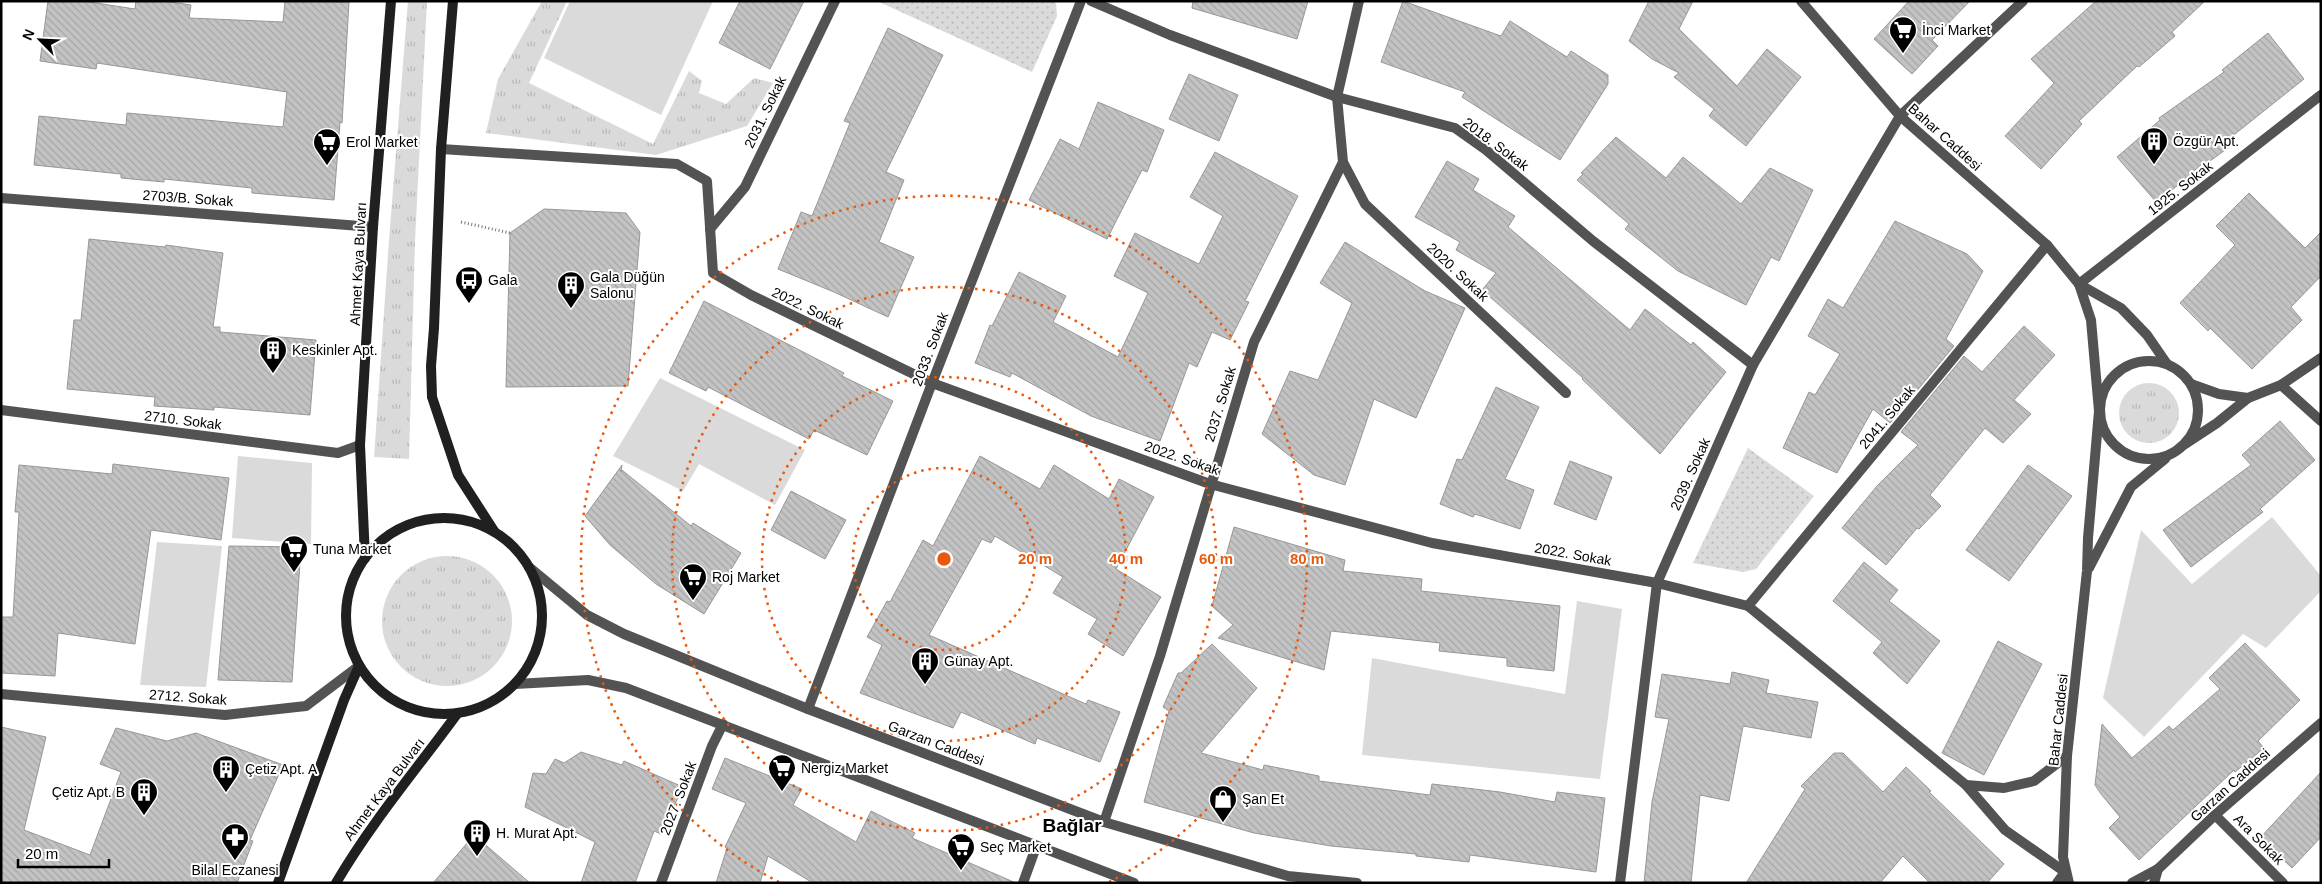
<svg xmlns="http://www.w3.org/2000/svg" width="2322" height="884" font-family="Arial,sans-serif">
<style>
.grass{fill:url(#grass-tufts)}
.park{fill:url(#park-dots)}
.garden{fill:#dadada}
.building{fill:url(#building-back-hatch);stroke:#979797}
.lines{fill:none;stroke-linecap:round;stroke-linejoin:round}
.path{stroke:#757575;stroke-width:3;stroke-dasharray:1 2.5;stroke-linecap:butt}
.minor{stroke:#535353;stroke-width:10}
.tertiary{stroke:#535353;stroke-width:10}
.secondary{stroke:#202020;stroke-width:10}
.ring{fill:none;stroke:#e8590c;stroke-width:2.5;stroke-dasharray:2.5 5}
.labels{text-anchor:middle;dominant-baseline:central;stroke-width:4;stroke-linejoin:round;paint-order:stroke}
.poi-label{font-size:14px;fill:#000;stroke:#fff;text-anchor:start}
.street-label{font-size:14px;fill:#000;stroke:#fff}
.district-label{font-size:19px;font-weight:bold;fill:#000;stroke:#fff}
.centre{fill:#e8590c;stroke:#fff;stroke-width:2.5}
.ring-label{font-size:15px;text-anchor:middle;font-weight:bold;fill:#e8590c;stroke:#fff;stroke-width:4;stroke-linejoin:round;paint-order:stroke}
</style>
<defs>
<pattern id="grass-tufts" width="24" height="20" patternUnits="userSpaceOnUse" patternTransform="scale(1.25)"><rect width="24" height="20" fill="#dadada"/><path d="M3 7l-1-3M5 7V3M7 7l1-3M15 17l-1-3M17 17v-4M19 17l1-3" fill="none" stroke="#b9b9b9"/></pattern>
<pattern id="park-dots" width="8" height="8" patternUnits="userSpaceOnUse" patternTransform="scale(1.25)"><rect width="8" height="8" fill="#dadada"/><path d="M2 2h.1M6 6h.1" fill="none" stroke="#b9b9b9" stroke-width="1.8" stroke-linecap="round"/></pattern>
<pattern id="building-back-hatch" width="6" height="6" patternUnits="userSpaceOnUse" patternTransform="scale(1.25)"><rect width="6" height="6" fill="#c3c3c3"/><path d="M-1 5l2 2M0 0l6 6M5-1l2 2" fill="none" stroke="#a6a6a6"/></pattern>
</defs>
<rect width="100%" height="100%" fill="#fff"/>
<g class="grass">
<polygon points="408,1 427,1 415,241 409,459 374,457 389,240"/>
<polygon points="542,1 567,1 529,83 653,144 689,71 702,81 699,93 726,104 754,78 773,83 747,126 656,155 486,133 498,79"/>
<circle cx="2149" cy="413" r="30"/>
<circle cx="447" cy="621" r="65"/>
</g>
<g class="park">
<polygon points="877,1 1052,1 1056,3 1057,16 1032,72"/>
<polygon points="1748,448 1814,496 1756,569 1743,572 1693,563"/>
</g>
<g class="garden">
<polygon points="570,1 713,1 661,115 544,58"/>
<polygon points="660,378 805,450 775,505 699,464 683,491 613,456"/>
<polygon points="238,456 312,463 311,544 232,538"/>
<polygon points="2272,517 2321,576 2321,591 2266,648 2243,634 2144,737 2103,698 2141,530 2192,584"/>
<polygon points="157,542 222,546 206,687 140,685"/>
<polygon points="1577,601 1622,609 1600,779 1362,755 1372,658 1565,694"/>
</g>
<g class="building">
<polygon points="48,1 83,1 135,9 136,1 164,1 191,5 189,18 283,22 285,1 349,2 342,123 340,122 334,200 252,193 252,188 164,179 164,182 121,178 121,174 34,165 39,116 126,125 127,113 283,127 287,92 97,63 96,69 40,61"/>
<polygon points="740,1 804,1 770,69 719,43"/>
<polygon points="1193,1 1308,1 1297,39 1192,8"/>
<polygon points="1403,1 1501,36 1510,21 1567,57 1571,51 1608,75 1608,84 1560,160 1462,97 1465,92 1381,62"/>
<polygon points="1649,1 1693,1 1679,29 1737,86 1767,49 1801,77 1746,146 1709,116 1714,109 1674,77 1679,73 1652,59 1629,41"/>
<polygon points="1909,1 1970,1 1932,40 1938,46 1912,74 1874,39"/>
<polygon points="2096,1 2205,1 2172,32 2175,36 2139,67 2137,66 2079,121 2082,124 2041,169 2005,136 2054,83 2031,59"/>
<polygon points="888,28 943,55 886,172 904,180 879,242 914,257 888,317 834,292 778,269 801,212 812,216 850,123 844,121"/>
<polygon points="2268,33 2304,79 2230,138 2235,143 2203,166 2202,164 2157,203 2117,157 2160,120 2159,118 2224,72 2222,70"/>
<polygon points="1189,74 1238,95 1219,141 1169,119"/>
<polygon points="1098,102 1164,130 1147,172 1142,170 1107,239 1029,200 1060,139 1079,149"/>
<polygon points="1616,137 1666,178 1683,157 1741,204 1770,168 1813,190 1779,261 1771,257 1746,305 1678,271 1625,229 1629,224 1577,180 1583,174 1581,173"/>
<polygon points="1215,152 1298,196 1245,301 1249,302 1230,340 1212,332 1197,367 1189,363 1160,441 1091,416 1012,373 1010,377 975,363 990,325 992,326 1019,272 1066,296 1053,322 1118,357 1148,293 1114,276 1135,233 1199,264 1223,216 1190,197"/>
<polygon points="1447,161 1479,179 1473,190 1515,216 1508,227 1630,330 1645,309 1691,345 1693,342 1726,372 1660,454 1582,379 1583,378 1482,290 1496,273 1456,250 1460,242 1415,217"/>
<polygon points="2249,193 2305,248 2321,232 2321,276 2291,307 2302,320 2252,369 2210,328 2208,331 2180,303 2235,245 2216,226"/>
<polygon points="544,209 626,213 640,232 628,386 506,387 510,233"/>
<polygon points="1895,221 1967,254 1983,271 1946,339 1954,346 1890,423 1873,409 1837,473 1783,448 1809,392 1815,395 1840,354 1808,336 1828,299 1843,308"/>
<polygon points="89,239 165,247 166,245 223,253 213,327 220,327 220,332 316,340 310,415 214,407 214,410 154,406 155,397 67,389 74,320 81,320"/>
<polygon points="1345,242 1425,291 1465,308 1416,418 1374,399 1345,485 1314,475 1262,434 1290,371 1318,380 1352,303 1320,283"/>
<polygon points="704,301 844,373 842,376 893,401 867,455 814,430 809,439 708,387 706,391 669,373"/>
<polygon points="2024,326 2055,355 2014,400 2031,414 2003,443 1985,428 1930,495 1941,506 1919,529 1917,528 1886,565 1842,528 1877,486 1918,445 1901,432 1964,356 1982,372"/>
<polygon points="1496,387 1539,407 1505,479 1534,490 1520,529 1475,514 1473,517 1440,504 1457,459 1462,460"/>
<polygon points="2280,421 2315,460 2260,509 2263,512 2191,567 2163,530 2251,465 2242,455"/>
<polygon points="980,456 1040,489 1054,465 1109,499 1119,479 1154,497 1116,569 1161,597 1123,656 1088,634 1097,619 1053,593 1063,577 995,536 991,543 982,539 929,635 1086,704 1088,700 1120,712 1100,762 1037,738 1035,744 961,712 953,728 860,693 882,645 867,637 887,601 890,602 923,540 933,546"/>
<polygon points="1570,461 1612,477 1596,520 1554,504"/>
<polygon points="113,464 229,478 221,540 151,530 135,644 58,633 55,676 1,673 1,617 13,617 19,512 15,512 19,465 112,474"/>
<polygon points="622,465 621,472 622,470 691,526 693,523 741,553 704,614 656,584 610,545 585,516"/>
<polygon points="2028,465 2072,496 2009,581 1966,550"/>
<polygon points="791,491 846,520 825,559 771,530"/>
<polygon points="1234,527 1345,560 1343,571 1422,579 1421,591 1560,606 1554,671 1507,666 1507,658 1439,651 1440,643 1331,631 1324,670 1218,638 1233,625 1212,606"/>
<polygon points="229,546 301,547 292,682 218,680"/>
<polygon points="1864,562 1898,590 1889,601 1940,641 1907,684 1873,653 1882,642 1833,601"/>
<polygon points="1998,641 2042,664 1984,775 1942,753"/>
<polygon points="2245,643 2300,700 2258,741 2264,748 2235,772 2234,770 2139,860 2109,828 2120,817 2101,794 2095,785 2102,724 2132,758 2169,726 2173,730 2220,689 2209,678"/>
<polygon points="1212,644 1257,688 1201,753 1263,770 1264,765 1319,776 1319,781 1430,795 1432,784 1500,792 1555,802 1557,792 1605,798 1596,872 1470,855 1469,862 1416,856 1416,854 1331,846 1254,833 1144,802 1169,711 1163,707 1178,673 1181,673"/>
<polygon points="1732,672 1769,680 1766,693 1818,702 1811,738 1743,726 1729,801 1700,795 1691,883 1644,883 1652,802 1669,719 1655,717 1662,674 1730,684"/>
<polygon points="1,727 46,737 24,830 90,855 121,772 100,764 116,728 167,741 196,733 283,765 250,840 253,841 237,883 1,883"/>
<polygon points="581,752 622,765 624,761 683,787 661,834 654,831 635,883 581,883 595,842 525,807 533,773 546,774 555,759 564,763"/>
<polygon points="1834,753 1843,753 1883,792 1906,767 1931,791 1929,792 2004,864 1987,883 1930,883 1903,856 1880,883 1746,883 1805,789 1801,786"/>
<polygon points="725,758 802,789 793,805 856,842 871,811 915,833 912,838 1016,883 813,883 768,856 760,883 716,883 727,848 725,847 746,803 712,789"/>
<polygon points="2321,772 2321,837 2292,868 2260,838"/>
<polygon points="474,835 530,883 433,883"/>
</g>
<g class="lines">
<polyline class="path" points="461,222 510,233"/>
<g class="minor">
<polyline points="1091,1 1170,35 1337,97 1455,128 1486,150 1593,241 1753,365"/>
<polyline points="441,149 677,164 707,181 713,273 751,295 932,383 1210,484 1432,543 1657,583 1748,606 1966,785"/>
<polyline points="1343,162 1365,204 1566,393"/>
<polyline points="1,198 373,227"/>
<polyline points="710,229 745,187 835,1"/>
<polyline points="2079,284 2321,95"/>
<polyline points="2191,384 2219,394 2248,398"/>
<polyline points="2281,385 2321,421"/>
<polyline points="1,410 338,453 360,445"/>
<polyline points="2185,444 2217,423 2248,398 2281,385 2321,358"/>
<polyline points="1748,606 2047,245"/>
<polyline points="1,694 225,715 306,706 359,666"/>
<polyline points="808,709 932,383 1081,1"/>
<polyline points="2215,815 2283,883"/>
<polyline points="1104,822 1160,656 1254,342 1343,162 1337,97 1359,1"/>
<polyline points="2065,872 2005,830 1966,785 2004,788 2034,781 2067,756"/>
<polyline points="661,883 712,746 723,724"/>
<polyline points="1023,883 1036,847"/>
<polyline points="1620,883 1657,583 1753,365 1900,116 2023,1"/>
</g>
<g class="tertiary">
<polyline points="1801,1 1900,116 2047,245 2079,284 2121,308 2147,335 2167,364"/>
<circle cx="2149" cy="410" r="49"/>
<polyline points="529,567 587,615 624,634 808,709 1104,822 1288,876 1357,883"/>
<polyline points="2089,568 2131,487 2165,459"/>
<polyline points="515,684 588,680 626,688 1134,883"/>
<polyline points="2158,869 2215,815 2321,723"/>
<polyline points="2057,883 2065,872"/>
<polyline points="2069,883 2063,857 2067,756 2087,571 2088,538 2099,411 2091,320 2079,284"/>
<polyline points="2132,883 2158,869 2154,883"/>
</g>
<g class="secondary">
<polyline points="453,1 441,149 434,328 431,366 432,397 458,475 494,531"/>
<circle cx="444" cy="616" r="98"/>
<polyline points="365,558 360,445 373,227 391,1"/>
<polyline points="278,883 344,700 359,666"/>
<path d="M 336,883 C 371,823 416,770 457,714"/>
</g>
</g>
<g class="ring">
<circle cx="944" cy="559" r="91"/>
<circle cx="944" cy="559" r="182"/>
<circle cx="944" cy="559" r="272"/>
<path d="M779 882A363 363 0 1 1 1109 882"/>
</g>
<defs>
<g id="supermarket-pin" transform="scale(1.4375)"><path d="M0 17L-7.5 6A9.5 9.5 0 1 1 7.5 6Z" fill="#000" stroke="#fff"/><path d="M-6-5.5h2.5l.6 2H6L4.5 2H-2.5L-4.4-4H-6ZM-1.5 3.2a1.3 1.3 0 1 0 .1 0ZM3 3.2a1.3 1.3 0 1 0 .1 0Z" fill="#fff"/></g>
<g id="building-pin" transform="scale(1.4375)"><path d="M0 17L-7.5 6A9.5 9.5 0 1 1 7.5 6Z" fill="#000" stroke="#fff"/><path d="M-4-6H4V6H1V3H-1V6H-4ZM-2.5-4.3h1.7v1.8h-1.7ZM.8-4.3h1.7v1.8H.8ZM-2.5-1h1.7V.8h-1.7ZM.8-1h1.7V.8H.8Z" fill="#fff"/></g>
<g id="bus-pin" transform="scale(1.4375)"><path d="M0 17L-7.5 6A9.5 9.5 0 1 1 7.5 6Z" fill="#000" stroke="#fff"/><path d="M-5-6H5V4H4V6H2V4H-2V6H-4V4H-5ZM-3.5-4V0h7V-4ZM-3.5 1.2v1.5H-2V1.2ZM2 1.2v1.5H3.5V1.2Z" fill="#fff"/></g>
<g id="shop-pin" transform="scale(1.4375)"><path d="M0 17L-7.5 6A9.5 9.5 0 1 1 7.5 6Z" fill="#000" stroke="#fff"/><path d="M-5-2.5h2.3a2.7 3.5 0 0 1 5.4 0H5L5.5 6h-11ZM-1.5-2.5h3a1.5 2.3 0 0 0-3 0Z" fill="#fff"/></g>
<g id="pharmacy-pin" transform="scale(1.4375)"><path d="M0 17L-7.5 6A9.5 9.5 0 1 1 7.5 6Z" fill="#000" stroke="#fff"/><path d="M-2-6h4v4h4v4h-4v4h-4v-4h-4v-4h4Z" fill="#fff"/></g>
</defs>
<g fill-rule="evenodd">
<use href="#supermarket-pin" x="1903" y="30"/>
<use href="#building-pin" x="2154" y="141"/>
<use href="#supermarket-pin" x="327" y="142"/>
<use href="#bus-pin" x="469" y="280"/>
<use href="#building-pin" x="571" y="285"/>
<use href="#building-pin" x="273" y="350"/>
<use href="#supermarket-pin" x="294" y="549"/>
<use href="#supermarket-pin" x="693" y="577"/>
<use href="#building-pin" x="925" y="661"/>
<use href="#supermarket-pin" x="782" y="768"/>
<use href="#building-pin" x="226" y="769"/>
<use href="#building-pin" x="144" y="792"/>
<use href="#shop-pin" x="1223" y="799"/>
<use href="#building-pin" x="477" y="833"/>
<use href="#pharmacy-pin" x="235" y="837"/>
<use href="#supermarket-pin" x="961" y="847"/>
</g>
<g class="labels">
<g class="poi-label">
<text x="1922" y="30">İnci Market</text>
<text x="2173" y="141">Özgür Apt.</text>
<text x="346" y="142">Erol Market</text>
<text x="590" y="277">Gala Düğün<tspan x="590" dy="16">Salonu</tspan></text>
<text x="488" y="280">Gala</text>
<text x="292" y="350">Keskinler Apt.</text>
<text x="313" y="549">Tuna Market</text>
<text x="712" y="577">Roj Market</text>
<text x="944" y="661">Günay Apt.</text>
<text x="801" y="768">Nergiz Market</text>
<text x="245" y="769">Çetiz Apt. A</text>
<text x="125" y="792" text-anchor="end">Çetiz Apt. B</text>
<text x="1242" y="799">Şan Et</text>
<text x="496" y="833">H. Murat Apt.</text>
<text x="980" y="847">Seç Market</text>
<text x="235" y="870" text-anchor="middle">Bilal Eczanesi</text>
</g>
<g class="street-label">
<text transform="translate(765 112) rotate(-64)">2031. Sokak</text>
<text transform="translate(1945 137) rotate(42)">Bahar Caddesi</text>
<text transform="translate(1496 144) rotate(37)">2018. Sokak</text>
<text transform="translate(2180 188) rotate(-38)">1925. Sokak</text>
<text transform="translate(188 198) rotate(4)">2703/B. Sokak</text>
<text transform="translate(358 264) rotate(-87)">Ahmet Kaya Bulvarı</text>
<text transform="translate(1458 272) rotate(43)">2020. Sokak</text>
<text transform="translate(808 308) rotate(26)">2022. Sokak</text>
<text transform="translate(930 349) rotate(-69)">2033. Sokak</text>
<text transform="translate(1220 404) rotate(-73)">2037. Sokak</text>
<text transform="translate(1887 417) rotate(-50)">2041. Sokak</text>
<text transform="translate(183 420) rotate(7)">2710. Sokak</text>
<text transform="translate(1182 458) rotate(19)">2022. Sokak</text>
<text transform="translate(1690 474) rotate(-66)">2039. Sokak</text>
<text transform="translate(1573 554) rotate(10)">2022. Sokak</text>
<text transform="translate(188 697) rotate(4)">2712. Sokak</text>
<text transform="translate(2058 720) rotate(-84)">Bahar Caddesi</text>
<text transform="translate(936 743) rotate(21)">Garzan Caddesi</text>
<text transform="translate(2230 785) rotate(-42)">Garzan Caddesi</text>
<text transform="translate(384 789) rotate(-53)">Ahmet Kaya Bulvarı</text>
<text transform="translate(678 798) rotate(-69)">2027. Sokak</text>
<text transform="translate(2259 839) rotate(45)">Ara Sokak</text>
</g>
<g class="district-label">
<text x="1072" y="825">Bağlar</text>
</g>
</g>
<circle cx="944" cy="559" r="8" class="centre"/>
<g class="ring-label">
<text x="1035" y="564">20 m</text>
<text x="1126" y="564">40 m</text>
<text x="1216" y="564">60 m</text>
<text x="1307" y="564">80 m</text>
</g>
<rect width="2322" height="884" fill="none" stroke="#000000" stroke-width="5"/>
<g transform="translate(40 40) rotate(294)" stroke="#ffffff" stroke-width="4" paint-order="stroke">
<path d="M0-4L9 19L0 12L-9 19Z" fill="#000000"/>
<text y="-8" font-size="14" font-weight="bold" text-anchor="middle" fill="#000000">N</text>
</g>
<path d="M18 859v8h91v-8" fill="none" stroke="#000000" stroke-width="2.5"/>
<text x="25" y="859" font-size="15" fill="#000000" stroke="#ffffff" stroke-width="4" paint-order="stroke">20 m</text>
</svg>
